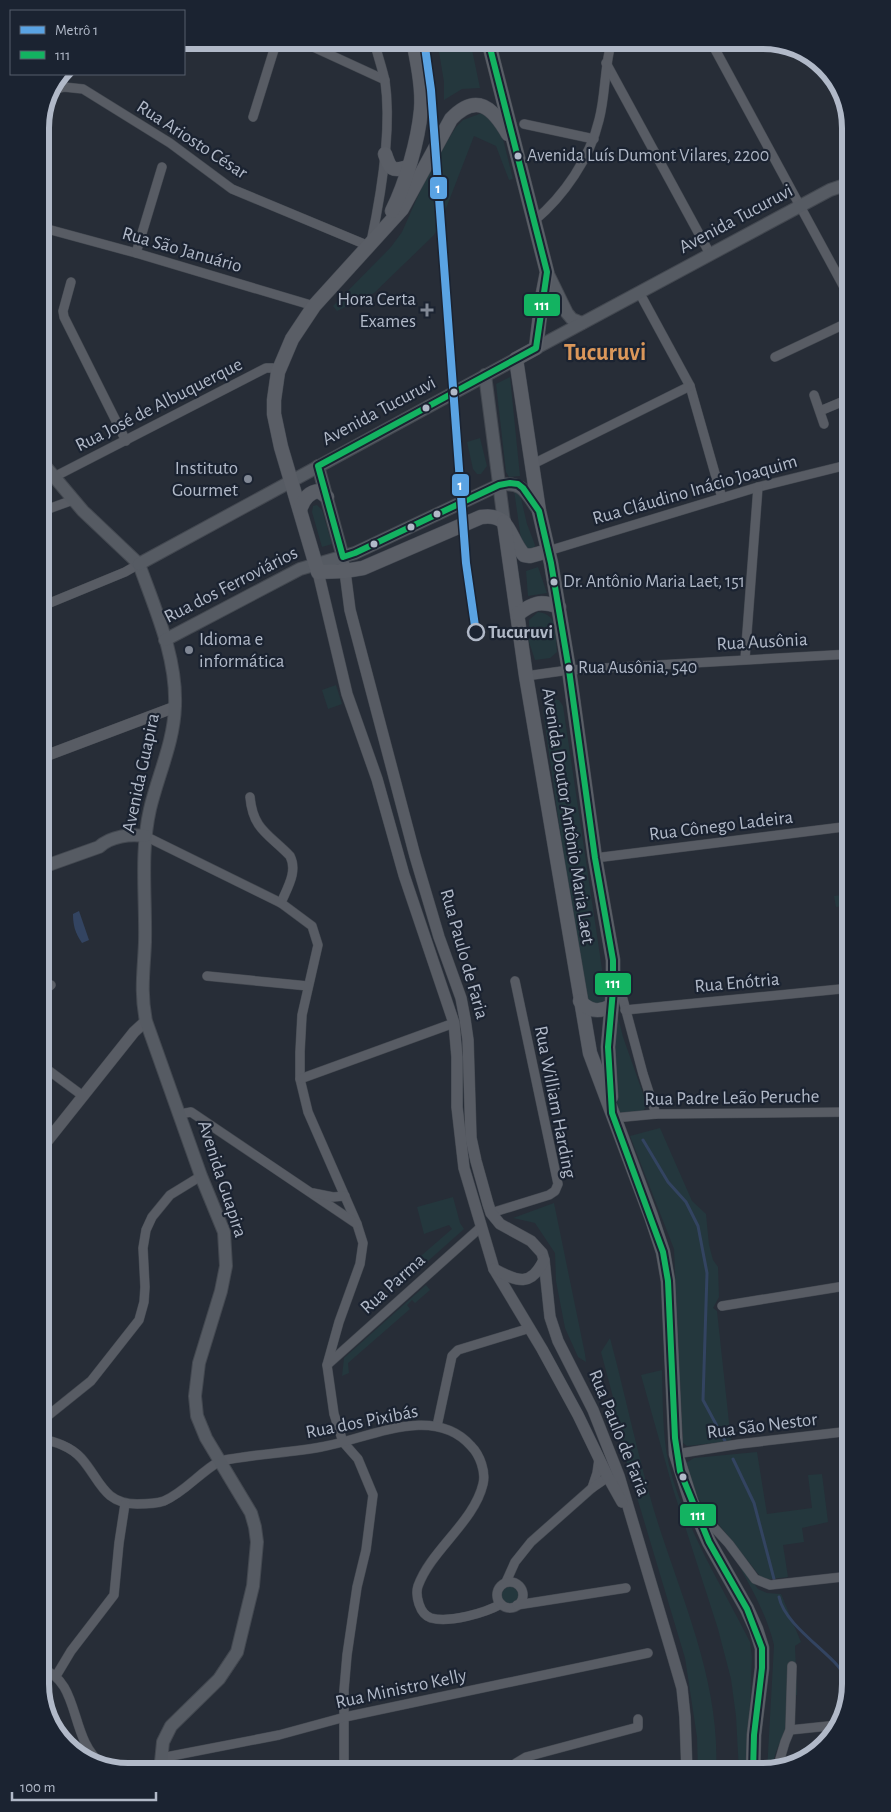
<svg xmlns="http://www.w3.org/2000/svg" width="891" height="1812" font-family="'Alegreya Sans',sans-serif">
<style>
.green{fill:#24373d}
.water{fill:#334461}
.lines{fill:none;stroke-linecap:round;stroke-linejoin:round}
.stream{stroke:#334461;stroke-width:3}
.minor-casing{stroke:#434850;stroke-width:10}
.tertiary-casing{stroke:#434850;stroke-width:12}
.secondary-casing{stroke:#434850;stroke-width:14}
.primary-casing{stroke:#454a53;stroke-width:15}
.minor{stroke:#585c64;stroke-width:9}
.tertiary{stroke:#585c64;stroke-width:11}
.secondary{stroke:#565b63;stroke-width:12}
.primary{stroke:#5a5e66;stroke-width:14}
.bus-1-casing{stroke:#1b2331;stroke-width:10}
.bus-1{stroke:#13b361;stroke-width:6}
.metro-1-casing{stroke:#1b2331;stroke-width:11}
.metro-1{stroke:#5aa3e3;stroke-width:8}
.bus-dot{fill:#b1b9c8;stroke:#1b2331;stroke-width:2}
.poi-dot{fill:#818895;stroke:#1b2331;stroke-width:2}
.stop-dot{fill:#1b2331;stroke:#b1b9c8;stroke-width:2.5}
.labels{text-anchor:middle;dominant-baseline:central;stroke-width:4.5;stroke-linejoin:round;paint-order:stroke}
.bus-label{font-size:18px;fill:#b1b9c8;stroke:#1b2331;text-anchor:start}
.street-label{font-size:19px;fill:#b1b9c8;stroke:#1b2331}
.poi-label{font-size:19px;fill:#b1b9c8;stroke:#1b2331;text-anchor:end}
.stop-label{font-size:19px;font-weight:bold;fill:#b1b9c8;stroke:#1b2331;text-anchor:start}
.district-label{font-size:24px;font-weight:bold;fill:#da975a;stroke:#1b2331}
.rim{fill:none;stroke:#b1b9c8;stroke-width:6}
.line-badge{stroke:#1b2331;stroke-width:2}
.badge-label{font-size:14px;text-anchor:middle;font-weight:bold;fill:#fff}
</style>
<rect width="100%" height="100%" fill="#272d37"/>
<g class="green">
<polygon points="437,40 470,40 480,88 462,89 444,100 444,82"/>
<polygon points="482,113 500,127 513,179 509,180 496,146 474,136 440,224 434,235 374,293 337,311 333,306 391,247 402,232 430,169 456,127 463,120"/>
<polygon points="510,377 520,476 509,477 506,472 496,384"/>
<polygon points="480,438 487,466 481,474 477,474 473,469 467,442"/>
<polygon points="514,490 520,494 527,524 535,545 534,550 529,552 522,546"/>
<polygon points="317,505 322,510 332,544 322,547 312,512 313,506"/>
<polygon points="538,567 547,593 528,596 526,571"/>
<path d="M 538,612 C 560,615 555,634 557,652 L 550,658 L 535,660 L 529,642 L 529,620 Z"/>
<polygon points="336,685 342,704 328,709 322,690"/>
<polygon points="552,699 559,700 563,706 606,996 604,1003 599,1007 584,1002 543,711 546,703"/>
<polygon points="850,894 851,905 836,907 834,896"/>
<path d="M 616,1017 L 618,1017 L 623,1037 L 647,1105 L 643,1111 L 619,1113 C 610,1083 611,1049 616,1017 Z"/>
<polygon points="660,1128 692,1201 706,1214 709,1245 713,1260 718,1267 719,1297 713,1308 717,1311 731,1441 687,1446 683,1443 674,1249 630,1136"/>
<polygon points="453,1197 460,1223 464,1229 419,1269 407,1268 452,1229 449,1225 424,1234 417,1207"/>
<polygon points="554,1203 585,1354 586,1362 578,1357 565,1328 556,1281 555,1253 535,1223 513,1218"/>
<polygon points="426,1285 430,1290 415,1303 412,1300 407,1305 410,1309 348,1363 349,1373 342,1376 344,1358"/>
<path d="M 610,1338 C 625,1394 637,1452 653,1507 C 679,1594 721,1679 716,1772 L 698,1772 L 697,1737 L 685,1658 L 616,1427 L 612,1408 L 613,1397 L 601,1352 Z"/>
<path d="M 662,1370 C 663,1402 662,1434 669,1465 C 685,1528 721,1584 750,1642 L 752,1657 L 748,1747 L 748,1772 L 739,1772 L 736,1716 L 731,1679 L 718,1629 L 673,1489 L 641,1375 Z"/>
<polygon points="757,1452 767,1514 812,1508 808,1475 822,1474 828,1522 802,1528 804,1542 783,1545 788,1577 763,1580 697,1497 686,1463 694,1458"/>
<path d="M 731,1551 L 758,1589 L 767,1593 L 781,1594 L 801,1642 L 795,1646 L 797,1695 L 794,1696 C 791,1707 790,1721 785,1732 C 778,1747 774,1752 773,1770 L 767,1771 L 774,1645 C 766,1612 748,1582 731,1551 Z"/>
<circle cx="510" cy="1595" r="10"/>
</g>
<path class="water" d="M 79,911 L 89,940 L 82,943 C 75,933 73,925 73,914 Z"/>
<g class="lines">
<g class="stream">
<polyline points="643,1140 668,1182 686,1202 698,1226 707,1273 703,1400 725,1441"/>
<polyline points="733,1459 754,1503 774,1579"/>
<path d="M 779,1597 C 784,1622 820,1646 837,1665 C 843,1671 846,1681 849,1689"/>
</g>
<g class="minor-casing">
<g id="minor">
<polyline points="298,40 385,80"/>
<polyline points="710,40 851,300"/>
<polyline points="606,63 710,254"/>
<polyline points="55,89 64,87 83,89 170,143 232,189 369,246"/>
<polyline points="253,117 277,40"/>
<polyline points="524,124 594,139"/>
<path d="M 534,221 C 564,196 590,158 599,120 C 606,94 604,66 612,40"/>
<polyline points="40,227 136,253 314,306"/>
<path d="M 371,242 C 381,195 392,129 385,81 C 382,67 377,54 374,40"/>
<polyline points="136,253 162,167"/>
<polyline points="71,282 63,311 64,317 126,441"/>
<polyline points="639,292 690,386 722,498"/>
<polyline points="775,357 851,321"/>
<polyline points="814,395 824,424"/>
<polyline points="820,411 851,398"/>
<polyline points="533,464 690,386"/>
<polyline points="54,477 266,368 273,368 278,372"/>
<polyline points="40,512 73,500"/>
<polyline points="548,551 758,487 851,464"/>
<polyline points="40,607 125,572 139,564"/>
<polyline points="745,659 758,487"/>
<polyline points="526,676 569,670 851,654"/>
<path d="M 250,797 C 253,830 269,834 290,856 C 298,872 287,888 281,903"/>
<polyline points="145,836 281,903 312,926 318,945 302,1015 300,1052 300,1079 308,1112 357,1224 363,1243 360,1264 339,1322 327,1365 334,1414 343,1442 358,1459 373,1495 366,1550 357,1587 347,1655 344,1690 344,1764 342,1772"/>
<polyline points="595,858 851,826"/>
<polyline points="207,976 308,986"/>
<polyline points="617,977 643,1074 656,1114"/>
<polyline points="40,994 51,985"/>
<polyline points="625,1010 851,988"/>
<polyline points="40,1064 83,1096"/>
<polyline points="300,1079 454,1023"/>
<polyline points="180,1114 191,1112 357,1224"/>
<polyline points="614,1118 656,1114 851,1112"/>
<polyline points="313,1193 333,1197 345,1196"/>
<polyline points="491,1213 549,1195 555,1191 558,1184 515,981"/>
<polyline points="722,1306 851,1285"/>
<polyline points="327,1365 481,1227"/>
<polyline points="40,1422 91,1381 139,1320 144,1302 145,1287 143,1248 146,1230 152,1217 170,1195 201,1176"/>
<polyline points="437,1426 452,1356 458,1350 530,1328"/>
<path d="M 40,1438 C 55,1442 70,1446 81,1458 C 100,1479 103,1504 137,1504 C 146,1504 155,1504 164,1501 C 185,1492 200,1472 220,1461 C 254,1454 288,1453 321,1447 C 368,1439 433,1403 471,1446 C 480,1455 486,1472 483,1484 C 474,1522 431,1550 418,1586 C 416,1592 417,1598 419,1604 C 421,1610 425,1616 431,1618 C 450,1623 485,1613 501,1604"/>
<polyline points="676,1454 739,1444 851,1431"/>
<polyline points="592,1488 597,1473 599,1459"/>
<polyline points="698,1510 729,1544 755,1579 770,1585 851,1576"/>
<polyline points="506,1582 515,1562 531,1542 592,1488 608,1477"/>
<circle cx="510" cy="1595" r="13"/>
<polyline points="517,1605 626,1588"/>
<path d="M 40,1668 C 82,1681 68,1738 102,1764"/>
<polyline points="56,1676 71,1651 114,1595 119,1543 125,1504"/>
<polyline points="790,1730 838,1725"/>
<polyline points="161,1758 279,1735 345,1717 648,1653"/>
<polyline points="344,1764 363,1772"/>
<polyline points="777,1769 785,1742 790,1730 792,1666"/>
<polyline points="511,1772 516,1763 526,1757 638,1727 638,1719"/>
<polyline points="635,1772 657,1766"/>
</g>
</g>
<g class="tertiary-casing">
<g id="tertiary">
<polyline points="344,564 350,610 415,856 439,937 461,998 465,1019 468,1040 471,1138 476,1161 488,1204 491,1213 500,1224 531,1241 542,1253 544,1260 550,1317 558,1341 593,1410 619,1476 670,1647 682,1688 685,1717 687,1772"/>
<polyline points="318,572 347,694 377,779 404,875 454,1023 457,1057 457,1107 464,1168 494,1269 542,1349 578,1415 608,1477 622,1502"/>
<polyline points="40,758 175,707"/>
<polyline points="40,1150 134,1032 146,1021"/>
<path d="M 494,1269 C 518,1282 531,1287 544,1260"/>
</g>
</g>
<g class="secondary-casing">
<g id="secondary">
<polyline points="547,272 567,313 572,319 582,323"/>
<polyline points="536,348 830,190 851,183"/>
<polyline points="485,375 504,522"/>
<polyline points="40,460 83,511 139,564"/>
<polyline points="318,466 343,557"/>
<path d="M 139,564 C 155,609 177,657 175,706 C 174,742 158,775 150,809 C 140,853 146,897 145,942 C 144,970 140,991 146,1021 L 201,1176 L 224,1232 L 226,1266 L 221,1291 L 199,1363 L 195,1396 L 197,1416 L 206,1438 L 251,1513 L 255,1527 L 257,1542 L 253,1586 L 237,1652 L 219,1679 L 171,1726 L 163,1742 L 160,1772"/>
<polyline points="139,564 516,359"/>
<path d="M 165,640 L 300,569 L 355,553 L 499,485 C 523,481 526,493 539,511"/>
<path d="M 40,868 L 99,847 C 111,836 130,834 145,836"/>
</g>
</g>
<g class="primary-casing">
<g id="primary">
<polyline points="488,40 547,272 542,298 536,348 516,359 539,511 551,563 569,670 595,858 613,960 613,990 608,1047 611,1097"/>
<path d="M 508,134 C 493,108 477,92 451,119 L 402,209 L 314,306 L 292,339 L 278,372 L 274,400 L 274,414 L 281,447 L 318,572 L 345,571 L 363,568 L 481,517 C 511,512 508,538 524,555 L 530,556 L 548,551"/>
<path d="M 385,154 C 390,169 392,172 408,167"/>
<path d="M 392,211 C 406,183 418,141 421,110 C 423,88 417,61 413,40"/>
<path d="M 300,510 C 303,500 308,492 319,491 L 327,497"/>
<polyline points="504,522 526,676 590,1053 651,1216 663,1252 668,1281 676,1454 691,1501 709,1542 747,1609 756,1629 762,1648 762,1668 754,1735 753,1772"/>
<path d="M 518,614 C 533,603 540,600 559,607"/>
<path d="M 580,1001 C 589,1011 598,1013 611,1006"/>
</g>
</g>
<use href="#minor" class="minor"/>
<use href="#tertiary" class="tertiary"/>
<use href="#secondary" class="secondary"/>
<use href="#primary" class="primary"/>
<g class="bus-1-casing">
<polyline id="bus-1" points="488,40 547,272 536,348 318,466 343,557 355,553 499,485 510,483 518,484 523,488 539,511 551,563 569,670 595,858 613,960 613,990 608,1047 612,1113 663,1252 668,1281 675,1438 680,1471 709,1542 747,1609 762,1648 762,1668 754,1735 753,1772"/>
</g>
<use href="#bus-1" class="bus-1"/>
<g class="metro-1-casing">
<polyline id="metro-1" points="424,40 431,90 466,563 476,633"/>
</g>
<use href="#metro-1" class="metro-1"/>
</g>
<g class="bus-dot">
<circle cx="518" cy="156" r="4.5"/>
<circle cx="454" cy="392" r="4.5"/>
<circle cx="426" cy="408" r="4.5"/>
<circle cx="437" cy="514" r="4.5"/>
<circle cx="411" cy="527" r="4.5"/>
<circle cx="374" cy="544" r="4.5"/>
<circle cx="554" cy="582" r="4.5"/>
<circle cx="569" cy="668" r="4.5"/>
<circle cx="683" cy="1477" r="4.5"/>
</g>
<g class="poi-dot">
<path d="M424.5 302.5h5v5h5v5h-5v5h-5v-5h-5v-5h5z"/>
<circle cx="248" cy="479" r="5"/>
<circle cx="189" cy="650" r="5"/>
</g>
<circle class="stop-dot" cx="476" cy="632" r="8"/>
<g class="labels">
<g class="bus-label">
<text x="527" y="156">Avenida Luís Dumont Vilares, 2200</text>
<text x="563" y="582">Dr. Antônio Maria Laet, 151</text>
<text x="578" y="668">Rua Ausônia, 540</text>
</g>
<g class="street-label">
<text transform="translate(192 140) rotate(33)">Rua Ariosto César</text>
<text transform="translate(736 219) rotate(-28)">Avenida Tucuruvi</text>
<text transform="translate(182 250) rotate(16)">Rua São Januário</text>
<text transform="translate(159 405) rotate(-27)">Rua José de Albuquerque</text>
<text transform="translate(379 411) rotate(-28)">Avenida Tucuruvi</text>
<text transform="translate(695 490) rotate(-16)">Rua Cláudino Inácio Joaquim</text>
<text transform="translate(231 585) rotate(-27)">Rua dos Ferroviários</text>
<text transform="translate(762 642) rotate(-3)">Rua Ausônia</text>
<text transform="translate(141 773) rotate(-78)">Avenida Guapira</text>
<text transform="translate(568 816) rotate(81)">Avenida Doutor Antônio Maria Laet</text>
<text transform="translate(721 826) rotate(-7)">Rua Cônego Ladeira</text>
<text transform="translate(464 954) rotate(74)">Rua Paulo de Faria</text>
<text transform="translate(737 983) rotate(-5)">Rua Enótria</text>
<text transform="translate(732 1098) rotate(-1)">Rua Padre Leão Peruche</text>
<text transform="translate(555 1102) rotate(79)">Rua William Harding</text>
<text transform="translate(222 1179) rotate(72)">Avenida Guapira</text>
<text transform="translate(393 1284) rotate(-42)">Rua Parma</text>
<text transform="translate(362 1422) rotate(-11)">Rua dos Pixibás</text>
<text transform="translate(762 1426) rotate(-7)">Rua São Nestor</text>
<text transform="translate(619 1433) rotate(68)">Rua Paulo de Faria</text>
<text transform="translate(401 1689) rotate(-12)">Rua Ministro Kelly</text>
</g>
<g class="poi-label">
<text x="416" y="299">Hora Certa<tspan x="416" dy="22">Exames</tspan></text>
<text x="238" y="468">Instituto<tspan x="238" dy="22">Gourmet</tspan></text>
<text x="199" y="639" text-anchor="start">Idioma e<tspan x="199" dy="22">informática</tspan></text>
</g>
<g class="stop-label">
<text x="488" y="632">Tucuruvi</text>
</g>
<g class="district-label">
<text x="605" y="353">Tucuruvi</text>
</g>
</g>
<path d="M0 0H891V1812H0ZM128 49H763A79 79 0 0 1 842 128V1684A79 79 0 0 1 763 1763H128A79 79 0 0 1 49 1684V128A79 79 0 0 1 128 49Z" fill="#1b2331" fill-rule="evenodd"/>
<path class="rim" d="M128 49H763A79 79 0 0 1 842 128V1684A79 79 0 0 1 763 1763H128A79 79 0 0 1 49 1684V128A79 79 0 0 1 128 49Z"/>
<g class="line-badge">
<rect x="429" y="176" width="19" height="24" rx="5" fill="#5aa3e3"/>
<rect x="523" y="293" width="38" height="24" rx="5" fill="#13b361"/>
<rect x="451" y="473" width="19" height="24" rx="5" fill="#5aa3e3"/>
<rect x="594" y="972" width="38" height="24" rx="5" fill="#13b361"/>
<rect x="679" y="1503" width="38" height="24" rx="5" fill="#13b361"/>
</g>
<g class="badge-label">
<text x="438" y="193">1</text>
<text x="542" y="310">111</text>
<text x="460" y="490">1</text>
<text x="613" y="988">111</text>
<text x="698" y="1520">111</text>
</g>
<rect x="10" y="10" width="175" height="65" fill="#1b2331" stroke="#575f6d"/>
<rect x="20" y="26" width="25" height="8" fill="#5aa3e3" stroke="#575f6d"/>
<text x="55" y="35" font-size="15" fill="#b1b9c8">Metrô 1</text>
<rect x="20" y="51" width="25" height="8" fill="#13b361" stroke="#575f6d"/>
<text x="55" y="60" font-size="15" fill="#b1b9c8">111</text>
<path d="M12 1792v8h144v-8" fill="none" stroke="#b1b9c8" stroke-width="2.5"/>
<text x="20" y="1792" font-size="15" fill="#b1b9c8" stroke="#1b2331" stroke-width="4" paint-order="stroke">100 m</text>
</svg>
